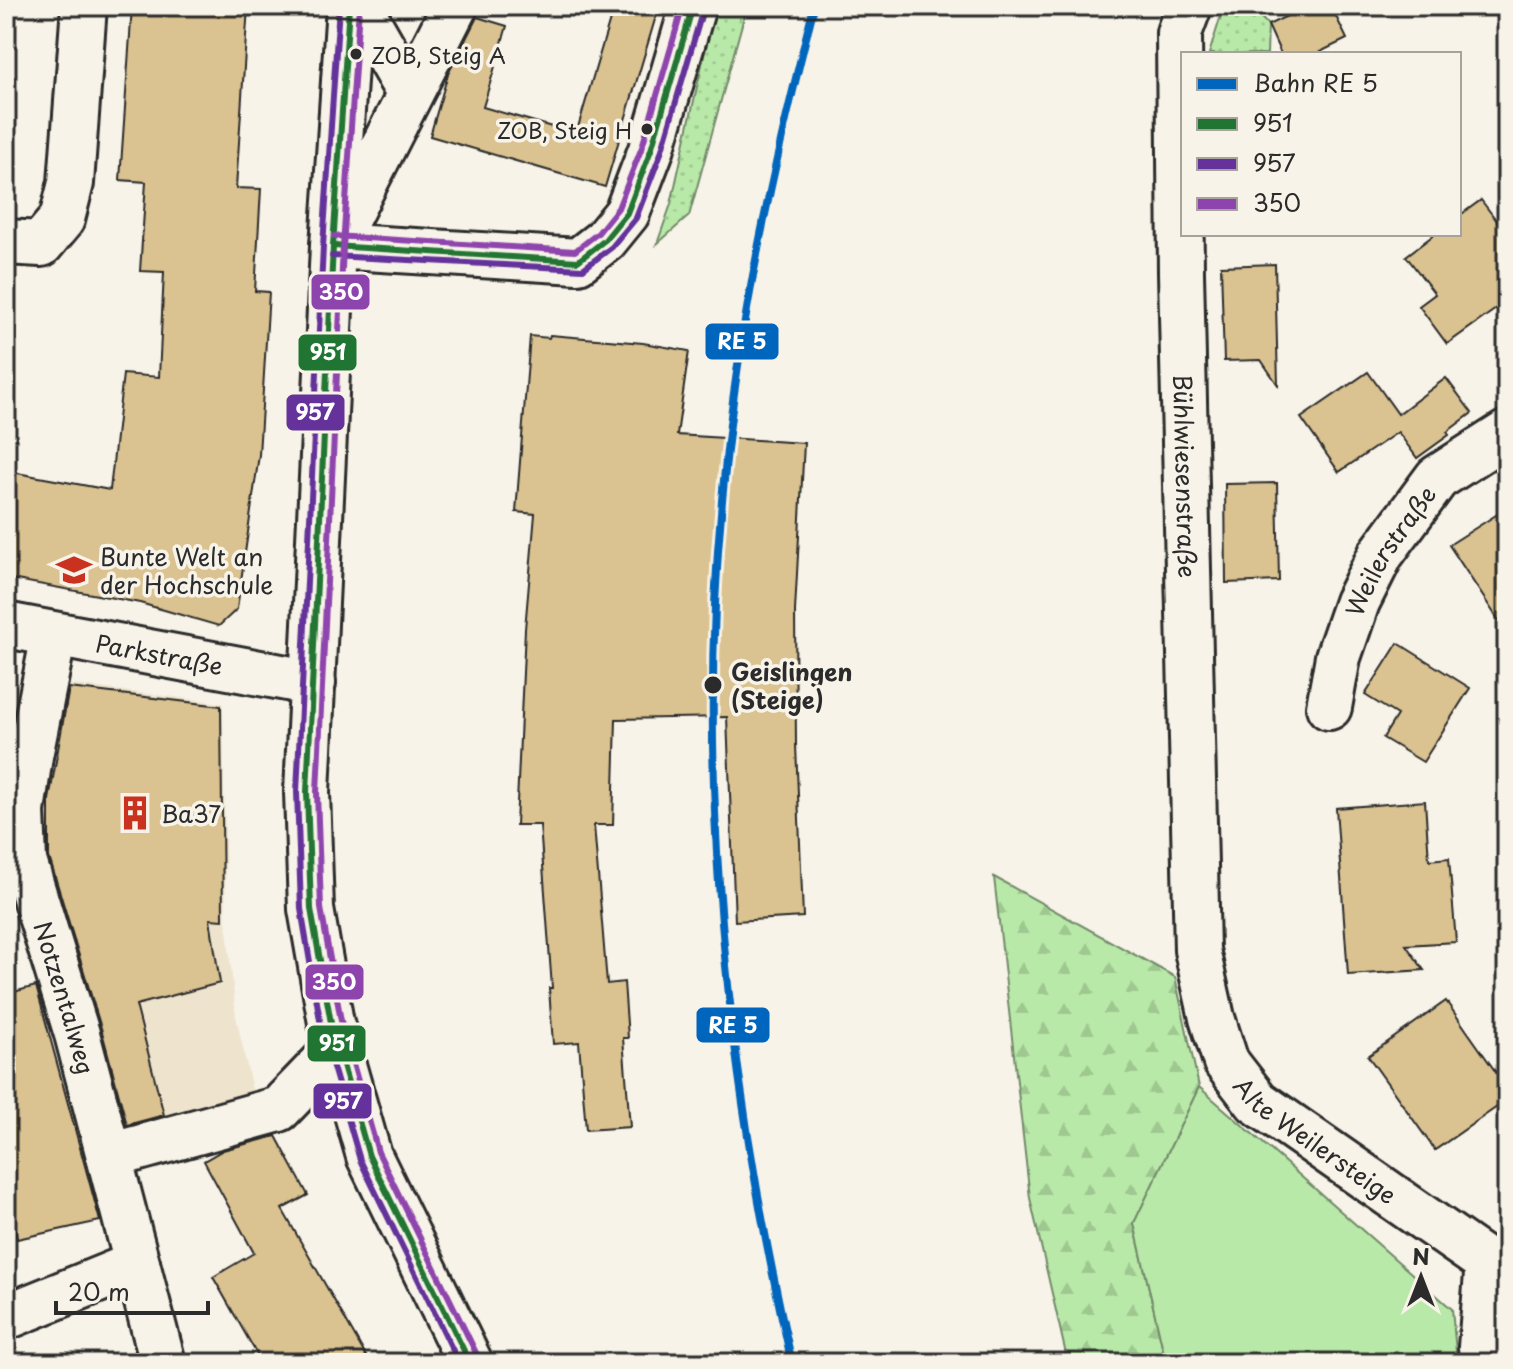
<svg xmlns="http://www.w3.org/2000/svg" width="1513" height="1369" font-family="'Playpen Sans',sans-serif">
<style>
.built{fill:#eee4ce}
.grass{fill:url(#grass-dots);stroke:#728a6a;stroke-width:2}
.forest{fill:url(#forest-firs);stroke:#728a6a;stroke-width:2}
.garden{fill:#b9e9a8;stroke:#728a6a;stroke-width:2}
.building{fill:#dac291;stroke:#2b2b2b;stroke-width:2}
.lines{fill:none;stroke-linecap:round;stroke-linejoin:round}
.minor-casing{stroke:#2b2b2b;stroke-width:50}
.minor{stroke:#f7f3e8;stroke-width:44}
.bus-1-casing{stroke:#f7f3e8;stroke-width:12}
.bus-2-casing{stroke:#f7f3e8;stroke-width:12}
.bus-3-casing{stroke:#f7f3e8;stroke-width:12}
.bus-1{stroke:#217532;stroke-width:6}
.bus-2{stroke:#64329a;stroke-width:6}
.bus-3{stroke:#8e44ad;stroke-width:6}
.rail-1-casing{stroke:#f7f3e8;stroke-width:14}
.rail-1{stroke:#0065bd;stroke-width:8}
.bus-dot{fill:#2b2b2b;stroke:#f7f3e8;stroke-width:3}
.labels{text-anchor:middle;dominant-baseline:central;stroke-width:7;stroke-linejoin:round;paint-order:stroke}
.bus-label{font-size:22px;fill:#2b2b2b;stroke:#f7f3e8;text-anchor:start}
.street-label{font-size:24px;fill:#2b2b2b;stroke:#f7f3e8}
.poi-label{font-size:24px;fill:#2b2b2b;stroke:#f7f3e8;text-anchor:start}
.stop-label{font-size:24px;font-weight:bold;fill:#2b2b2b;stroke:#f7f3e8;text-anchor:start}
.line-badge{stroke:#f7f3e8;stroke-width:3}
.badge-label{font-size:22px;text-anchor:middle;font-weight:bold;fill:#fff}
</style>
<defs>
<pattern id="grass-dots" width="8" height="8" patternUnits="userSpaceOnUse" patternTransform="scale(2)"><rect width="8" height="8" fill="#b9e9a8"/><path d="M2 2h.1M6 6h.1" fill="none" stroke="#9fc891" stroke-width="1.8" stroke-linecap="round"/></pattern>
<pattern id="forest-firs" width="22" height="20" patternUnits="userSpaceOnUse" patternTransform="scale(2)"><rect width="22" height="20" fill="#b9e9a8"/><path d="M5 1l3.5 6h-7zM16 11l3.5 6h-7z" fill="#9fc891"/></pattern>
</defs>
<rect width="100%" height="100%" fill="#f7f3e8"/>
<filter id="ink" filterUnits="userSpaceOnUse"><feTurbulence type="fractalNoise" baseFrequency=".0125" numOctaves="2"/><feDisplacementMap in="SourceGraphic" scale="16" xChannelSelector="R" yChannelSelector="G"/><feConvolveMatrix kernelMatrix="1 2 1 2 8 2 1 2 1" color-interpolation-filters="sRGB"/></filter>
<g filter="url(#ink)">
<polygon class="built" points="59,683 223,703 226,919 236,1016 256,1108 124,1140 42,860 47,767"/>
<g class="grass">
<polygon points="715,6 747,6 689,216 657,244 671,204"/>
<polygon points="1224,6 1250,6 1268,25 1267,54 1209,54"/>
</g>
<polygon class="forest" points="994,877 1175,977 1199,1087 1134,1223 1166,1363 1068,1363 1030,1198"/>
<polygon class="garden" points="1199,1087 1452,1309 1457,1363 1166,1363 1134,1223"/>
<g class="building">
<polygon points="132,6 248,6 236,188 261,189 255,291 269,292 259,455 237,609 219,626 140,603 6,578 6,471 110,490 123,374 159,377 164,272 140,271 146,182 120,180"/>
<polygon points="614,6 659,6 605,187 430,136 448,74 477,17 507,26 483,107 576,134"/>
<polygon points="1308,6 1331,6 1347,39 1316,54 1281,54 1268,25"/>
<polygon points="1481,200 1507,234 1507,301 1447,344 1419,306 1435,294 1406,256 1435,234 1459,234 1459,216"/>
<polygon points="1275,264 1278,385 1261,360 1224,361 1221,266"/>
<polygon points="550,335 643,343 689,351 677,435 804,443 795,611 796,745 803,917 735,921 727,717 616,719 613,825 594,825 607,984 624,982 628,1038 623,1038 630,1127 586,1130 579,1042 553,1044 549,988 552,988 540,825 516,825 525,629 535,514 516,512 530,336 549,338"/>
<polygon points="1368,372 1398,414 1446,378 1472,413 1447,432 1449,435 1417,458 1398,432 1339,472 1301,418"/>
<polygon points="1277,483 1279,581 1226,583 1225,484"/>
<polygon points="1507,508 1507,633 1449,545"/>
<polygon points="1398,643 1470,688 1423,762 1383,738 1397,715 1365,695"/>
<polygon points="69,688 221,706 223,920 210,919 220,983 136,1005 164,1115 127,1125 101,1028 49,857 49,800"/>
<polygon points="1425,801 1429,860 1449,858 1456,942 1406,945 1424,970 1348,975 1336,808"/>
<polygon points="36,986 100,1221 17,1239 6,1189 6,994"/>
<polygon points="1446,1001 1507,1088 1507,1100 1435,1150 1368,1056"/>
<polygon points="276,1136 308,1195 282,1209 370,1363 262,1363 213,1277 254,1253 204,1161 223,1150"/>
</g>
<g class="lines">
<g class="minor-casing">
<g id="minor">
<polyline points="349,6 333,246 307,792 311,909 331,1023 369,1156 470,1363"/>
<polyline points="359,6 409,93"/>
<path id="s1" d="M 1189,6 L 1179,33 L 1181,273 L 1197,950 L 1212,1018 L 1226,1062 L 1257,1102 L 1507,1276"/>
<polyline points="343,226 455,6"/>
<polyline points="6,242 41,244 62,219 71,183 84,6"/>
<polyline points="333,246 578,261 605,240 627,213 651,150 693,6"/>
<path id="s2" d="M 6,625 L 313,683"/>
<path id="s3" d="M 54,635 L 30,756 L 22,811 L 24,861 L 77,1034 L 163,1363"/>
<path id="s4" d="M 1329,707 L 1338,657 L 1357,602 L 1381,554 L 1437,478 L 1507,433"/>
<polyline points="110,1156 279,1109 337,1049"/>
<polyline points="6,1317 137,1264"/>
<polyline points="1483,1363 1481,1347 1488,1262"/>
</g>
</g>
<use href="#minor" class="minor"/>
<g class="bus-1-casing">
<g id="bus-1">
<polyline points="349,6 333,246 307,792 311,909 331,1023 369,1156 470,1363"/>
<polyline points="333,246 578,261 605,240 627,213 651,150 693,6"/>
</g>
</g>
<g class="bus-2-casing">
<g id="bus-2">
<polyline points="339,6 323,246 297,792 301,909 321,1026 360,1160 459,1363"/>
<polyline points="332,256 583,269 612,247 636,218 661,153 703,9"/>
</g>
</g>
<g class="bus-3-casing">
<g id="bus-3">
<polyline points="359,7 343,247 317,792 321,908 341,1021 378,1152 479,1359"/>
<polyline points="334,236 575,251 598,233 618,208 642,147 683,6"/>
</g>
</g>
<use href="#bus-1" class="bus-1"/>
<use href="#bus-2" class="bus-2"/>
<use href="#bus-3" class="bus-3"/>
<g class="rail-1-casing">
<path id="rail-1" d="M 792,1363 C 726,1074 694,776 724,480 C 739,319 774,162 814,6"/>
</g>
<use href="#rail-1" class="rail-1"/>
</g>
</g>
<defs>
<g id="school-bare" transform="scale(2.76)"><path d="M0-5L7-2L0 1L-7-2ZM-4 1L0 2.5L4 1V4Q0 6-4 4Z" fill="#c8321e" stroke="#f7f3e8" stroke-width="2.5" paint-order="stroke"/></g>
<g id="building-bare" transform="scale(2.76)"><path d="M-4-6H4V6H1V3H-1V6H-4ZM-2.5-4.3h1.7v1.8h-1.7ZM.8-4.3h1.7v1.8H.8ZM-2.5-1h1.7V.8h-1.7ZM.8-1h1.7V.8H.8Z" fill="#c8321e" stroke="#f7f3e8" stroke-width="2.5" paint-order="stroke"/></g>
</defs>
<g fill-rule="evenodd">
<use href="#school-bare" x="74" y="570"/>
<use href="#building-bare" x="135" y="813"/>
</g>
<g class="bus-dot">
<circle cx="356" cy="54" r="7"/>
<circle cx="647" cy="129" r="7"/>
<circle cx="713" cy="685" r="10"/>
</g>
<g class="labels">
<g class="bus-label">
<text x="371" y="54">ZOB, Steig A</text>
<text x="632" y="129" text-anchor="end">ZOB, Steig H</text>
</g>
<g class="street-label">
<text stroke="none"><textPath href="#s1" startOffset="472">Bühlwiesenstraße</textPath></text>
<text stroke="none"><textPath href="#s4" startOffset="170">Weilerstraße</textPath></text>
<text stroke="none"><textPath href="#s2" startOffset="156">Parkstraße</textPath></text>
<text stroke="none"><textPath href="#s3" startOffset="372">Notzentalweg</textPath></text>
<text stroke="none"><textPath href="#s1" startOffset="1182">Alte Weilersteige</textPath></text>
</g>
<g class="poi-label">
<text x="100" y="556">Bunte Welt an<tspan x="100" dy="28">der Hochschule</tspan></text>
<text x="161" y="813">Ba37</text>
</g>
<g class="stop-label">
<text x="731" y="671">Geislingen<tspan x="731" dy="28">(Steige)</tspan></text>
</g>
</g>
<g class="line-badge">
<rect x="310" y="273" width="61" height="38" rx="8" fill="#8e44ad"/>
<rect x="704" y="322" width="76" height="39" rx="8" fill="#0065bd"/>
<rect x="297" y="333" width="61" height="39" rx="8" fill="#217532"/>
<rect x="285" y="393" width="61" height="39" rx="8" fill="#64329a"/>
<rect x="304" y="963" width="61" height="38" rx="8" fill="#8e44ad"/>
<rect x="695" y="1006" width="76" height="38" rx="8" fill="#0065bd"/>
<rect x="306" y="1024" width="61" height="39" rx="8" fill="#217532"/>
<rect x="312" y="1082" width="61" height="38" rx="8" fill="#64329a"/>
</g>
<g class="badge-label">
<text x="341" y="300">350</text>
<text x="742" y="349">RE 5</text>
<text x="328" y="360">951</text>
<text x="315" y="420">957</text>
<text x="334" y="990">350</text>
<text x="733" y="1033">RE 5</text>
<text x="337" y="1051">951</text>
<text x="343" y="1109">957</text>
</g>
<rect width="1513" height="1369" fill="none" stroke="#f7f3e8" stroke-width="32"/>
<rect x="16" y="16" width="1481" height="1337" fill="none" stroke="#2b2b2b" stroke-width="3" filter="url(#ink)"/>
<rect x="1181" y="52" width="280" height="184" fill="#f7f3e8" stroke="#a5a39c" stroke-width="2"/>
<rect x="1197" y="78" width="40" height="12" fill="#0065bd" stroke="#a5a39c" stroke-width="2"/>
<text x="1253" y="92" font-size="24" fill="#2b2b2b">Bahn RE 5</text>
<rect x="1197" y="118" width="40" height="12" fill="#217532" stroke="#a5a39c" stroke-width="2"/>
<text x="1253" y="132" font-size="24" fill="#2b2b2b">951</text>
<rect x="1197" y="158" width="40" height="12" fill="#64329a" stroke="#a5a39c" stroke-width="2"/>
<text x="1253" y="172" font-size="24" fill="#2b2b2b">957</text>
<rect x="1197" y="198" width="40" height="12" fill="#8e44ad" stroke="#a5a39c" stroke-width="2"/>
<text x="1253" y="212" font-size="24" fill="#2b2b2b">350</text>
<g transform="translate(1421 1277)" stroke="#f7f3e8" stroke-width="6" paint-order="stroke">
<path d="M0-6L14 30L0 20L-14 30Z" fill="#2b2b2b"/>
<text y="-12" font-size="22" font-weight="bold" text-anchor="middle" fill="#2b2b2b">N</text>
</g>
<path d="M56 1301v12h152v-12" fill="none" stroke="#2b2b2b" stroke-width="4"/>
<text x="68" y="1301" font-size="24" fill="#2b2b2b" stroke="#f7f3e8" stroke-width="6" paint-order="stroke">20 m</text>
</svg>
